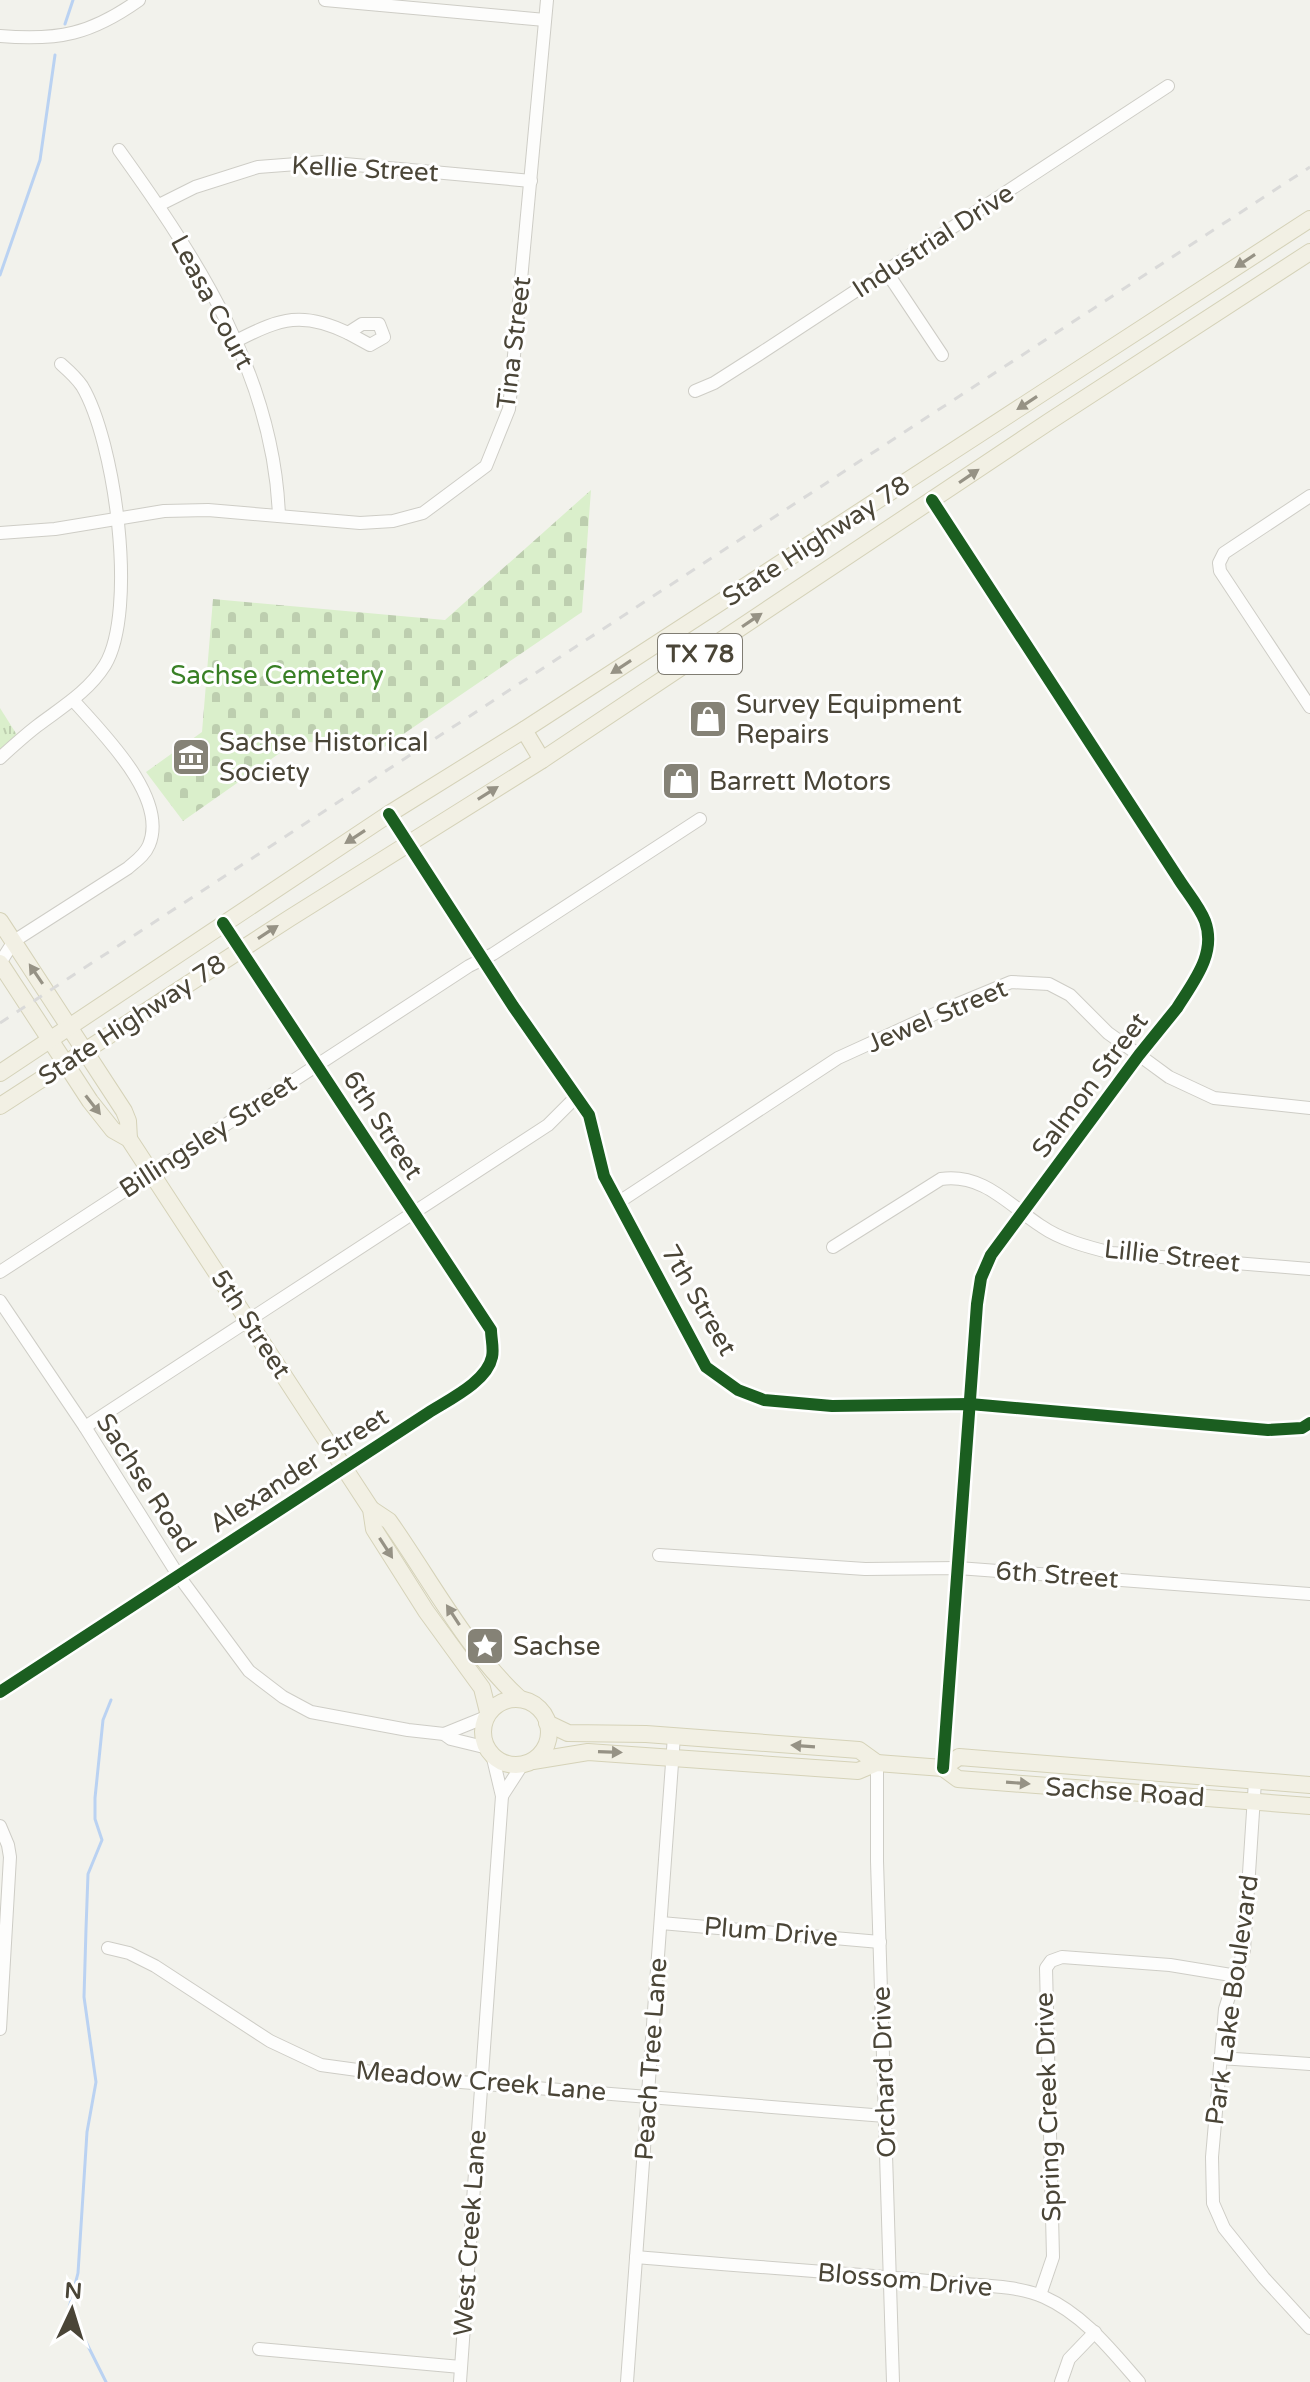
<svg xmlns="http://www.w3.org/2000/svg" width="1310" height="2382" font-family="'Varela Round',sans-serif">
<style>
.cemetery{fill:url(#cemetery-stones)}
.park{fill:url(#park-tufts)}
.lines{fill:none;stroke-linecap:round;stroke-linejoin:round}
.stream{stroke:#bad2f2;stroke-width:3}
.minor-casing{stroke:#cecdc6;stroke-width:14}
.major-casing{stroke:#d5d2b8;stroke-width:18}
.minor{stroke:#fdfdfc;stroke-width:12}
.major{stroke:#f2f0e4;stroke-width:16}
.rail{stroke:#dadad9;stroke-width:3;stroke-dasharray:10 10;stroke-linecap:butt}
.cycleway-casing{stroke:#fff;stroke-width:17}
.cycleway{stroke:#1b5e20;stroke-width:12}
.oneway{fill:#969285}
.labels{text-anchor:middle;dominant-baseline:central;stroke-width:6;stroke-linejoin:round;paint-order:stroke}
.shield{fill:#fff;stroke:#807d73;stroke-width:2}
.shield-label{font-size:24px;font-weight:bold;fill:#4a4537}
.street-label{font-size:26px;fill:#4a4537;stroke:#fff}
.park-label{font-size:26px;fill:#398025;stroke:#fff}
.poi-label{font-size:26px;fill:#4a4537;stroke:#fff;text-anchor:start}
</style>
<defs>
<pattern id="cemetery-stones" width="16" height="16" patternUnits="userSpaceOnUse" patternTransform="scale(2)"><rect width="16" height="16" fill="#daefcb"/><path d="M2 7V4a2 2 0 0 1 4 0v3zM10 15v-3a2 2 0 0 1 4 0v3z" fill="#bdceaf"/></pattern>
<pattern id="park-tufts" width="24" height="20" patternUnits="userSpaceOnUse" patternTransform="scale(2)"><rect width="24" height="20" fill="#daefcb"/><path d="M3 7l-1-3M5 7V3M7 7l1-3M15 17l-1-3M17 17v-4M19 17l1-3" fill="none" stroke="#bdceaf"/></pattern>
</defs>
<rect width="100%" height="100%" fill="#f2f2ec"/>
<polygon class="cemetery" points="591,490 582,612 383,748 297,741 183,821 146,772 202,732 213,599 445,620"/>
<polygon class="park" points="0,708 17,735 0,751"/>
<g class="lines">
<g class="stream">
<polyline points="65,24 73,0"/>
<polyline points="0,275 40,160 55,55"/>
<polyline points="106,2382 69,2308 78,2273 87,2132 96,2082 84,1997 86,1929 88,1874 102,1840 95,1819 95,1798 103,1720 111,1700"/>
</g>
<g class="minor-casing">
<g id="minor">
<polyline points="325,0 545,20"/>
<path d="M 0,36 C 59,41 91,34 139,0"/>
<path d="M 119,150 C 198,260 274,376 279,516"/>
<polyline points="159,205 195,187 258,167 323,162 531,181"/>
<polyline points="886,271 942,355"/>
<polygon points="362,324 379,324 384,337 370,345 348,333"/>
<path d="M 238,340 C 281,318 303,311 348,333"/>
<polyline points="695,391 714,383 761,353 1168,86"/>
<polyline points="1310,496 1224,553 1219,563 1220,571 1310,707"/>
<path d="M 932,500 L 1178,878 C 1186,891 1199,906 1205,921 C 1217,954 1193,982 1177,1008 L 1139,1055 L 991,1255 L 981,1278 L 977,1304 L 943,1768"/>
<polyline points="0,533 55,529 164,511 208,510 360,523 393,521 423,513 486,466 509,409 547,0"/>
<path d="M 0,758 C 12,747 24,736 37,726 C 62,707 88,692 105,665 C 138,610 115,441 82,386 C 76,377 69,371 61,364"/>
<polyline points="389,814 513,1006 589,1115 604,1176 706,1367 738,1390 764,1400 832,1406 970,1404 1268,1430 1302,1428 1310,1423"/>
<path d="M 0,963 L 14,941 L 128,868 C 136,861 145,855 149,845 C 169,797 101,732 73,700"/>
<polyline points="619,1202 838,1058 941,1011 1011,982 1049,984 1070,995 1108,1033 1139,1055 1169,1077 1214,1098 1310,1108"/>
<path d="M 833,1247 L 941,1179 C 983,1173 1009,1205 1041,1226 C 1061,1240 1088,1247 1112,1253 L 1310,1269"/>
<polyline points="0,1272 469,966 493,954 700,819"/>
<polyline points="0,1301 85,1427 178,1575 249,1671 283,1697 311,1712 408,1730 444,1734 451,1739 488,1748"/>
<polyline points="85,1427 548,1125 576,1097"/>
<polyline points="659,1555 865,1569 958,1568 1310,1594"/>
<path d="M 0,1692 L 428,1413 C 448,1400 487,1382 492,1357 C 494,1349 491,1338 491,1330 L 223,923"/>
<polyline points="444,1734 486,1717"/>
<polyline points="877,1763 877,1861 893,2382"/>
<polyline points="1255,1781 1244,1950 1225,2009 1212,2157 1213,2203 1224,2228 1264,2278 1310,2328"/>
<polyline points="502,1796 522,1765"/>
<polyline points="0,1826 8,1845 10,1857 0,2029"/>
<polyline points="661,1923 880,1942"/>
<polyline points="108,1948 129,1953 155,1966 270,2041 321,2065 423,2079 885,2116"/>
<polyline points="1220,2058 1310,2064"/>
<path d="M 636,2257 C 738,2266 840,2272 941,2282 C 974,2286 1014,2284 1044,2297 C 1084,2315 1111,2350 1139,2382"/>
<polyline points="1040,2295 1053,2257 1046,1968 1051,1961 1062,1957 1170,1965 1237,1976"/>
<polyline points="259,2349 461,2367"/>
<polyline points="460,2382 502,1796 492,1754"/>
<polyline points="627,2382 674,1736"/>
<polyline points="1061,2382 1069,2359 1095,2332"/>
</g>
</g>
<g class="major-casing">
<g id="major">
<polyline points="524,730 542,760"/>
<polyline points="0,921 124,1111 128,1121 129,1139"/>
<polyline points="0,963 90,1101 113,1130 129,1139 371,1509 374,1529 426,1611 482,1688 488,1712"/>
<polyline points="0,1073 389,814 524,730 1310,219"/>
<polyline points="0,1106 290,918 542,760 1050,421 1310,252"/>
<path d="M 371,1509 L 389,1521 C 430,1579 467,1650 519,1698"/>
<circle cx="516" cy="1732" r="33"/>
<polyline points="547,1723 568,1733 646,1734 859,1750 877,1763"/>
<polyline points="533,1761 588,1752 858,1771 877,1763 943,1768 958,1779 1310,1806"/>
<polyline points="943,1768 959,1757 1310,1785"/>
</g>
</g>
<use href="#minor" class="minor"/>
<use href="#major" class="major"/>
<polyline class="rail" points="0,1023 1310,167"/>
<g class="cycleway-casing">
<g id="cycleway">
<path d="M 932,500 L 1178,878 C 1186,891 1199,906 1205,921 C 1217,954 1193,982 1177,1008 L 1139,1055 L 991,1255 L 981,1278 L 977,1304 L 943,1768"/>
<polyline points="389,814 513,1006 589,1115 604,1176 706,1367 738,1390 764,1400 832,1406 970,1404 1268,1430 1302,1428 1310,1423"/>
<path d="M 0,1692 L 428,1413 C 448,1400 487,1382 492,1357 C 494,1349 491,1338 491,1330 L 223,923"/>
</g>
</g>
<use href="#cycleway" class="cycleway"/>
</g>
<defs><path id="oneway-solid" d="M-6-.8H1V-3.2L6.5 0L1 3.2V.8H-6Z" transform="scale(2)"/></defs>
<g class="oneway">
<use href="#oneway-solid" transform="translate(1245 261) rotate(147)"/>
<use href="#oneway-solid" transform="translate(1027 403) rotate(147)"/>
<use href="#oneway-solid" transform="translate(969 476) rotate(-34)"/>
<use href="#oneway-solid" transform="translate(752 620) rotate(-34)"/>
<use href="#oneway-solid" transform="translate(621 667) rotate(147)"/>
<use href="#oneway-solid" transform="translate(488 793) rotate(-32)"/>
<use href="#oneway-solid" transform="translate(355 837) rotate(147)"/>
<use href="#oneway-solid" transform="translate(268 932) rotate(-33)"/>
<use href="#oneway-solid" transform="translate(36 974) rotate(-124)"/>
<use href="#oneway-solid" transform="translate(93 1105) rotate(52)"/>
<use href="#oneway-solid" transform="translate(386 1548) rotate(57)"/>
<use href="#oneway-solid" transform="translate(453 1615) rotate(-123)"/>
<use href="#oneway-solid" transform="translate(803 1746) rotate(-176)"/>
<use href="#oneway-solid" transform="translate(610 1752) rotate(2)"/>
<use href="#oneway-solid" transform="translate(1018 1783) rotate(4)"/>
</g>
<defs>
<g id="shop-square" transform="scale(2)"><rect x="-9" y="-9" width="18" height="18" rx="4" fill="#858276" stroke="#fff"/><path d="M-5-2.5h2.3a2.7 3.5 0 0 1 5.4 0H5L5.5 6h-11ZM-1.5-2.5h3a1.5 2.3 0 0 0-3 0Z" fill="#fff"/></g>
<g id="museum-square" transform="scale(2)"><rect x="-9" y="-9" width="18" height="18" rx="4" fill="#858276" stroke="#fff"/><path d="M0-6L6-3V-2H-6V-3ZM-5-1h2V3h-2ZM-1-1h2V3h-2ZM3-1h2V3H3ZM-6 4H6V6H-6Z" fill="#fff"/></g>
<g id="sight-square" transform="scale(2)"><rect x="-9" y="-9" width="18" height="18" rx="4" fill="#858276" stroke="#fff"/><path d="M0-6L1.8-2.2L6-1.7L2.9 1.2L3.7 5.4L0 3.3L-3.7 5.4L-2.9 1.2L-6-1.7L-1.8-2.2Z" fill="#fff"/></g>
</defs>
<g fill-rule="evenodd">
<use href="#shop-square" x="708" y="719"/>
<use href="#museum-square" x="191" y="757"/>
<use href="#shop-square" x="681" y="781"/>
<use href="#sight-square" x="485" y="1646"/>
</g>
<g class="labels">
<rect class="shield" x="658" y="634" width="84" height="40" rx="6"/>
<g class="shield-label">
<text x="700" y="654">TX 78</text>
</g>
<g class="street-label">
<text transform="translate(365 169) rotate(3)">Kellie Street</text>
<text transform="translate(933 241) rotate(-33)">Industrial Drive</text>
<text transform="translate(212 302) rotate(62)">Leasa Court</text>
<text transform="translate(514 343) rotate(-83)">Tina Street</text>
<text transform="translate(816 541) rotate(-33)">State Highway 78</text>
<text transform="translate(937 1016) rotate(-23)">Jewel Street</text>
<text transform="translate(132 1020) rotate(-33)">State Highway 78</text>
<text transform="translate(1090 1085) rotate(-53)">Salmon Street</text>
<text transform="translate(383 1125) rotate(57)">6th Street</text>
<text transform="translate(208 1136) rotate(-33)">Billingsley Street</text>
<text transform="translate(1172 1256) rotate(6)">Lillie Street</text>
<text transform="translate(699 1300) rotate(60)">7th Street</text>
<text transform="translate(251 1324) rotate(57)">5th Street</text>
<text transform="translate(299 1470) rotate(-33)">Alexander Street</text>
<text transform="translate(146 1483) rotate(57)">Sachse Road</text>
<text transform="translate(1057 1575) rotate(4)">6th Street</text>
<text transform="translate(1125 1792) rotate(4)">Sachse Road</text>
<text transform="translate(771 1932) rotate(5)">Plum Drive</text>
<text transform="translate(1232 2000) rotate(-82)">Park Lake Boulevard</text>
<text transform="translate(651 2059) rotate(-86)">Peach Tree Lane</text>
<text transform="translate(884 2072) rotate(-92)">Orchard Drive</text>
<text transform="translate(481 2081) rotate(5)">Meadow Creek Lane</text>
<text transform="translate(1048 2107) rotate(-92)">Spring Creek Drive</text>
<text transform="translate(470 2233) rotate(-86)">West Creek Lane</text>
<text transform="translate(905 2280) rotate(5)">Blossom Drive</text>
</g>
<g class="park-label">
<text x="277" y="675">Sachse Cemetery</text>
</g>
<g class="poi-label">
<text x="736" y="704">Survey Equipment<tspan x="736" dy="30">Repairs</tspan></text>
<text x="219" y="742">Sachse Historical<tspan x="219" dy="30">Society</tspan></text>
<text x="709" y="781">Barrett Motors</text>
<text x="513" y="1646">Sachse</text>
</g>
</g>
<g transform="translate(72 2310) rotate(4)" stroke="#ffffff" stroke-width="6" paint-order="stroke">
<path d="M0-6L14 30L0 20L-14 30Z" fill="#4a4537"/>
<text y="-12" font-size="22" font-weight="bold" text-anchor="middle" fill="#4a4537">N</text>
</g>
</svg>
